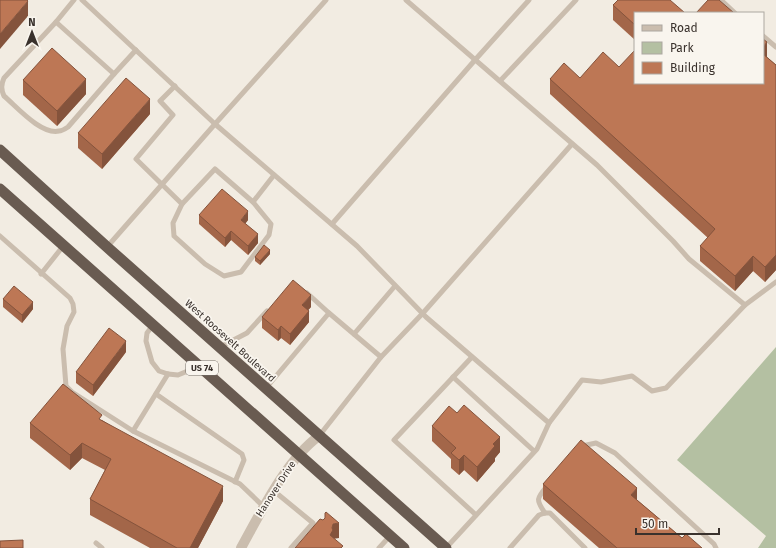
<svg xmlns="http://www.w3.org/2000/svg" width="776" height="548" font-family="'Fira Sans',sans-serif">
<style>
.green{fill:#b4c0a2}
.lines{fill:none;stroke-linecap:round;stroke-linejoin:round}
.service{stroke:#cabdae;stroke-width:5}
.minor{stroke:#cabdae;stroke-width:10}
.trunk{stroke:#695b51;stroke-width:11}
.wall{fill:#a36649}
.shaded-wall{fill:#84533c}
.building{fill:#bd7755;stroke:#84533c}
.labels{text-anchor:middle;dominant-baseline:central;stroke-width:3.5;stroke-linejoin:round;paint-order:stroke}
.shield{fill:#f9f5ee;stroke:#736c66;stroke-width:1}
.shield-label{font-size:9px;font-weight:bold;fill:#39312c}
.street-label{font-size:10px;fill:#39312c;stroke:#f9f5ee}
</style>
<rect width="100%" height="100%" fill="#f2ece2"/>
<polygon class="green" points="776,347 776,548 758,548 766,536 677,460"/>
<g class="lines">
<g class="service">
<polyline points="74,0 56,22 114,74 136,50"/>
<polyline points="82,0 215,124 326,0"/>
<polyline points="721,0 735,13"/>
<path d="M 56,22 L 4,78 C 1,85 1,89 4,96 C 17,107 41,135 59,131 C 62,131 65,129 68,127 L 114,74"/>
<polyline points="763,36 776,47"/>
<polyline points="500,81 576,0"/>
<polyline points="175,86 160,101 173,115 136,159 182,204 215,169 253,202 274,175"/>
<polyline points="182,204 173,223 174,236 205,264 224,276 241,272 269,235 271,224 253,202"/>
<polyline points="332,224 475,60 529,0"/>
<polyline points="0,236 70,298 73,304 74,312 67,326 63,349 66,386 72,392 133,431"/>
<polyline points="107,247 215,124 357,246 426,317 549,423 582,380 601,382 632,376 652,391 666,388 745,305 689,259 673,241 597,165 406,0"/>
<polyline points="41,274 64,245"/>
<polyline points="307,293 329,313"/>
<polyline points="745,305 776,282"/>
<polyline points="153,325 147,333 146,341 152,362 159,371 168,374 178,375 200,366"/>
<polyline points="354,334 395,286"/>
<polyline points="220,347 247,333 267,311"/>
<polyline points="472,357 394,440 476,515"/>
<polyline points="168,374 133,431 240,484 264,507"/>
<polyline points="453,377 534,451"/>
<polyline points="266,388 329,313 381,357 423,313 572,144"/>
<polyline points="156,394 242,454 244,460 235,482"/>
<polyline points="319,436 381,357"/>
<polyline points="582,446 596,443 615,453 714,544 716,548"/>
<polyline points="274,491 313,523 291,548"/>
<path d="M 545,513 C 535,499 537,498 548,485"/>
<polyline points="96,543 102,548"/>
<polyline points="379,548 390,536"/>
<polyline points="446,548 537,449 549,423"/>
<polyline points="510,548 539,515 545,513 550,513 585,548"/>
</g>
<path class="minor" d="M 241,548 C 261,512 286,460 319,436"/>
<g class="trunk">
<polyline points="0,150 107,247 446,548"/>
<polyline points="0,189 404,548"/>
</g>
</g>
<g class="wall">
<polygon points="613,5 635,13 635,40 613,20"/>
<polygon points="767,57 776,65 776,270 765,282 753,271 735,291 700,261 700,246 708,238 550,94 550,79 580,78 619,67"/>
<polygon points="23,80 86,94 57,126 23,95"/>
<polygon points="150,114 102,169 78,148 78,133"/>
<polygon points="199,215 248,220 245,224 258,243 248,255 231,240 225,247 199,224"/>
<polygon points="270,254 260,265 255,261 255,257"/>
<polygon points="3,299 33,309 22,323 3,307"/>
<polygon points="311,307 308,310 309,322 290,345 281,338 278,341 262,328 262,317"/>
<polygon points="126,352 93,396 76,383 76,372"/>
<polygon points="102,420 223,501 198,548 150,548 90,515 90,499 105,470 82,458 70,470 30,438 30,423"/>
<polygon points="432,426 500,452 495,458 495,461 477,482 464,470 459,475 451,468 451,459 432,441"/>
<polygon points="543,484 637,500 682,538 702,548 599,548 543,499"/>
</g>
<g class="shaded-wall">
<polygon points="28,1 28,16 0,49 0,34"/>
<polygon points="767,42 767,57 763,62 763,47"/>
<polygon points="86,79 86,94 57,126 57,111"/>
<polygon points="150,99 150,114 102,169 102,154"/>
<polygon points="248,211 248,220 241,229 241,220"/>
<polygon points="231,231 231,240 225,247 225,238"/>
<polygon points="258,234 258,243 248,255 248,246"/>
<polygon points="270,250 270,254 260,265 260,261"/>
<polygon points="776,255 776,270 765,282 765,267"/>
<polygon points="753,256 753,271 735,291 735,276"/>
<polygon points="311,295 311,307 302,317 302,305"/>
<polygon points="33,302 33,309 22,323 22,315"/>
<polygon points="309,311 309,322 290,345 290,334"/>
<polygon points="281,326 281,338 278,341 278,330"/>
<polygon points="126,341 126,352 93,396 93,385"/>
<polygon points="500,437 500,452 495,458 495,461 477,482 477,467 493,444"/>
<polygon points="82,443 82,458 70,470 70,455"/>
<polygon points="464,455 464,470 459,475 459,460"/>
<polygon points="223,486 223,501 198,548 190,548"/>
<polygon points="637,488 637,503 631,495"/>
<polygon points="339,523 339,538 333,539 330,535 333,524"/>
</g>
<g class="building">
<polygon points="0,0 27,0 28,1 0,34"/>
<polygon points="618,0 670,0 685,13 635,13 635,25 613,5"/>
<polygon points="708,0 719,0 734,13 696,13"/>
<polygon points="763,39 767,42 763,47"/>
<polygon points="52,48 86,79 57,111 23,80"/>
<polygon points="635,50 635,83 763,83 763,54 776,65 776,255 765,267 753,256 735,276 700,246 715,229 550,79 564,63 580,78 603,52 619,67"/>
<polygon points="126,78 150,99 102,154 78,133"/>
<polygon points="222,189 248,211 241,220 258,234 248,246 231,231 225,238 199,215"/>
<polygon points="264,245 270,250 260,261 255,257"/>
<polygon points="293,280 311,295 302,305 309,311 290,334 281,326 278,330 262,317"/>
<polygon points="14,286 33,302 22,315 3,299"/>
<polygon points="109,328 126,341 93,385 76,372"/>
<polygon points="63,384 102,415 99,419 223,486 190,548 177,548 90,499 111,459 82,443 70,455 30,423"/>
<polygon points="464,405 500,437 493,444 495,446 477,467 464,455 459,460 451,453 456,448 432,426 449,406 457,413"/>
<polygon points="581,440 637,488 631,495 682,538 686,534 702,548 617,548 543,484"/>
<polygon points="326,512 339,523 333,524 332,528 333,530 330,535 343,546 341,548 295,548 320,519 323,520 325,518 325,513"/>
<polygon points="23,540 23,548 0,548 0,541"/>
</g>
<g class="labels">
<rect class="shield" x="186" y="361" width="32" height="14" rx="3"/>
<g class="shield-label">
<text x="202" y="368">US 74</text>
</g>
<g class="street-label">
<text transform="translate(230 341) rotate(42)">West Roosevelt Boulevard</text>
<text transform="translate(276 489) rotate(-57)">Hanover Drive</text>
</g>
</g>
<rect x="634" y="12" width="130" height="72" fill="#f9f5ee" stroke="#aca7a0"/>
<rect x="642" y="25" width="20" height="6" fill="#cabdae" stroke="#aca7a0"/>
<text x="670" y="32" font-size="12" fill="#39312c">Road</text>
<rect x="642" y="42" width="20" height="12" fill="#b4c0a2" stroke="#aca7a0"/>
<text x="670" y="52" font-size="12" fill="#39312c">Park</text>
<rect x="642" y="62" width="20" height="12" fill="#bd7755" stroke="#aca7a0"/>
<text x="670" y="72" font-size="12" fill="#39312c">Building</text>
<g transform="translate(32 32)" stroke="#f9f5ee" stroke-width="3" paint-order="stroke">
<path d="M0-3L7 15L0 10L-7 15Z" fill="#39312c"/>
<text y="-6" font-size="11" font-weight="bold" text-anchor="middle" fill="#39312c">N</text>
</g>
<path d="M636 528v6h83v-6" fill="none" stroke="#39312c" stroke-width="2"/>
<text x="642" y="528" font-size="12" fill="#39312c" stroke="#f9f5ee" stroke-width="3" paint-order="stroke">50 m</text>
</svg>
